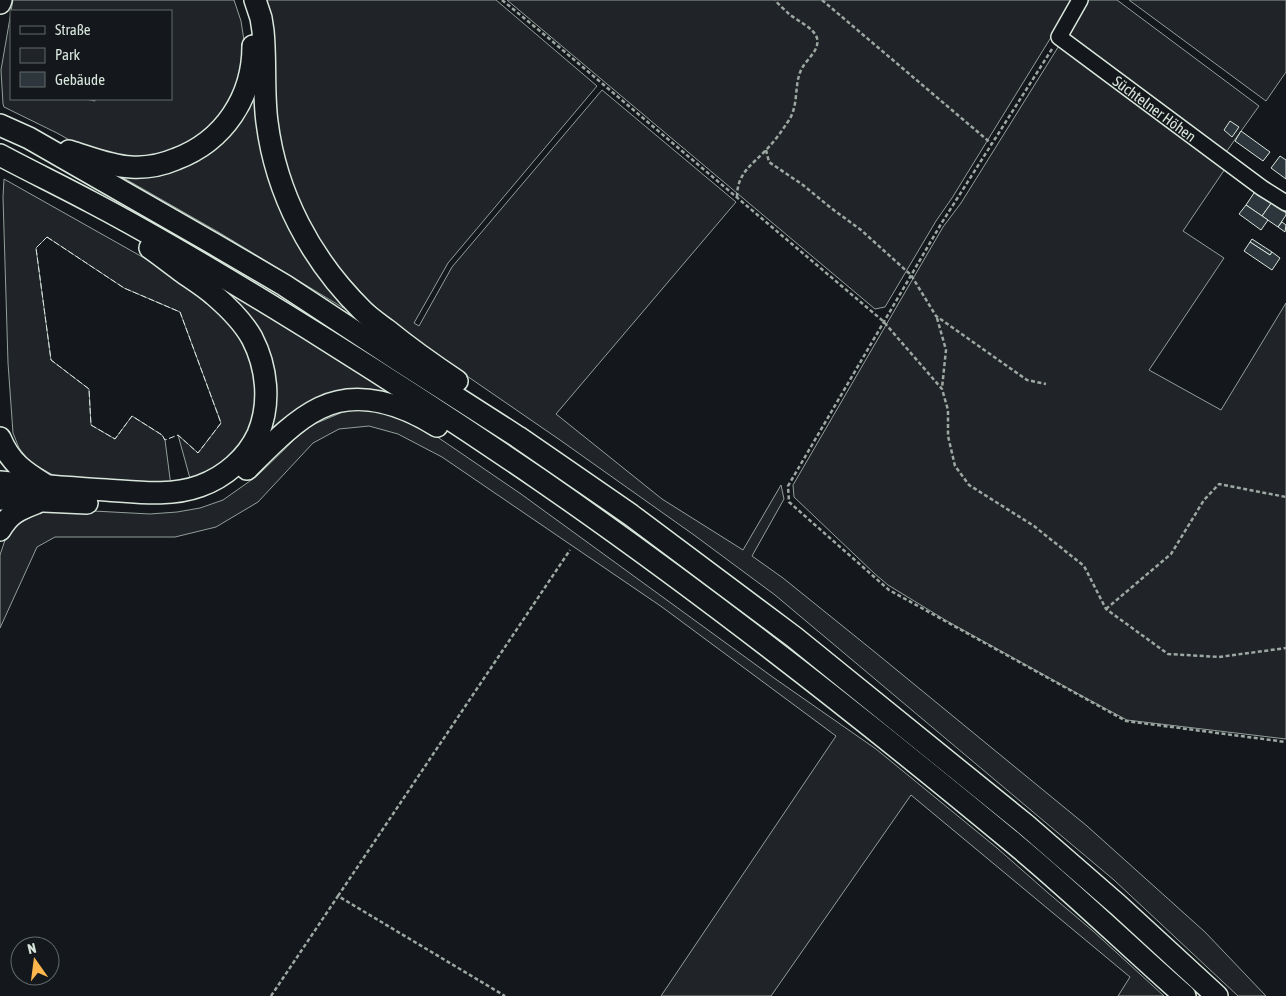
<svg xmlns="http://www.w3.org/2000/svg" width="1286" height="996" font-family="'Asap Condensed',sans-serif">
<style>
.green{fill:#202428;stroke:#939e99}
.building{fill:#2c363c;stroke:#d8e6dc}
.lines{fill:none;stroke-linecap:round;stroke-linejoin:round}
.minor-casing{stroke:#d8e6dc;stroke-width:18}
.highway-casing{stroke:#d8e6dc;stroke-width:24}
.path{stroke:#9da8a2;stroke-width:2.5;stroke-dasharray:4 2.5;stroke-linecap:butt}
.minor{stroke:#14181c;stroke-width:15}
.highway{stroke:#14181c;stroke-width:21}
.fence{stroke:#d8e6dc;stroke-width:1;stroke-dasharray:6 2.5;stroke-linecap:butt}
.labels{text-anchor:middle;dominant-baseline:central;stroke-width:4;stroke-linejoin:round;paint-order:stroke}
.street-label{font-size:15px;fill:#d8e6dc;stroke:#14181c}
</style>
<rect width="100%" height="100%" fill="#14181c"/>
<g class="green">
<polygon points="13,0 234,0 241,21 245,47 239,83 224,116 210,129 167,154 139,160 82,147 57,133 4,107 3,104 1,70 11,12 11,99 86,99 95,101 95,99 171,99 171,11 11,11"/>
<polygon points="265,0 496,0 597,86 448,263 414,323 419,326 452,267 602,90 736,202 556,414 662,499 743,550 781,485 784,499 752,556 783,578 876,653 1087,826 1205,932 1266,996 1238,996 1114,880 775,595 694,535 560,440 403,332 368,300 333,261 304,214 285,168 278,127 274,69"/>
<polygon points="507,0 1074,0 952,198 936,221 885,307 875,309"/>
<polygon points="1085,0 1117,0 1259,106 1224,155 1070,42 1067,31"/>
<polygon points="1129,0 1286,0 1286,72 1266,101"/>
<polygon points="1060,44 1227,166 1183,231 1224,258 1149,370 1221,410 1286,303 1286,739 1127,720 1082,696 947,621 888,585 875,574 794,497 793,485 943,227 961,203"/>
<polygon points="258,68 265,145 360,318 220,233 115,173 179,165"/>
<polygon points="4,179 146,259 199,295 219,313 239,336 255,372 257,403 249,432 230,459 191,482 178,435 198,453 221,423 180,312 124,288 47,237 36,248 51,360 89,389 91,425 115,439 132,416 162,435 165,440 171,486 86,482 53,475 30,462 19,448 13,433 8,363 3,197"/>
<polygon points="207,279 424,411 360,396 253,453 270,377"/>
<polygon points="355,410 379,412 401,417 433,434 521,494 774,678 876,749 997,848 1047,892 1093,931 1164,996 1118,996 1130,977 911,795 771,996 661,996 836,736 662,607 442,457 398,434 369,426 339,429 313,443 258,502 216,527 175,537 55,537 37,547 0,628 0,555 8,531 22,522 39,513 56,509 150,514 177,512 200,508 223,500 257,476 295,439 312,425 343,412"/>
</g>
<g class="building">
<polygon points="1230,121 1239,127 1232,137 1224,130"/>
<polygon points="1241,131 1270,152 1263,161 1235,141"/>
<polygon points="1280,156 1286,160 1286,179 1271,168"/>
<polygon points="1256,190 1272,202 1262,216 1246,205"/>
<polygon points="1272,202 1286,213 1286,215 1278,227 1262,216"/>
<polygon points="1246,205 1268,220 1261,230 1239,214"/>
<polygon points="1282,222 1286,225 1285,232 1278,227"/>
<polygon points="1252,239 1272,252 1270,255 1250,242"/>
<polygon points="1250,242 1270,255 1272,252 1280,258 1272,270 1244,251"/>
</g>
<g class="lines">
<g class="minor-casing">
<g id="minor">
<path id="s1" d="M 1080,0 L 1059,37 L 1262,188 L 1286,203"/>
</g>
</g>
<g class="highway-casing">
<g id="highway">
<path d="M 255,0 L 261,18 L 263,31 C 266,61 263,92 267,122 C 276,194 311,260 363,311 C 370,318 379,324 387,330 C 409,348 433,365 457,381"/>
<polyline points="0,3 1,0"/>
<polyline points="0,125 29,138 214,244 284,285 398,360 518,437 631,515 794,637 1026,825 1118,905 1217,996"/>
<path d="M 69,151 C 89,157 110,166 131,167 C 147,168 162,165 176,159 C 224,141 253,97 253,46"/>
<path d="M 0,155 C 30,171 61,186 91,202 C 171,244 248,291 325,339 C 397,384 469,431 539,479 C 704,593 862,717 1016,845 C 1074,893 1128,946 1185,996"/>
<path d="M 0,438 C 10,462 23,471 44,484"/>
<path d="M 247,469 C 268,448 293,421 320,408 C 359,389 403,405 437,426"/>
<path d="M 0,482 C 35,485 71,488 106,490 C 137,492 170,497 200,486 C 225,477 247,458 258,434 C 271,403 267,367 252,338 C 243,322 228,307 214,295 C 204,286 192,279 181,271 C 170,263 160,255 150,248"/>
<polyline points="0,499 87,503"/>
<path d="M 0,530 C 10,513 18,510 36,503"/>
</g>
</g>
<g class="path">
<polyline points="502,0 546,36 883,321 942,389 948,410 948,436 955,466 969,485 1034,526 1084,566 1106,609 1168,654 1219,657 1286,648"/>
<polyline points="822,0 992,144"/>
<polyline points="1052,49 941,224 788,486 789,502 889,590 1126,721 1286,742"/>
<polyline points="766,150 769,162 803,185 831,208 861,230 911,275 936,316 1027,380 1046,384"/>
<path d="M 737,197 C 737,173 752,165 766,150 C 774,142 781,132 787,123 C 800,106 793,85 802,68 C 807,59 820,50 817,38 C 813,27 797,21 788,13 C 784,9 779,5 775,0"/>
<polyline points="937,318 946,350 942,388"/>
<polyline points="1106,609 1171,554 1204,500 1219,484 1286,497"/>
<polyline points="338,896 570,550"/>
<polyline points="271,996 338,896 505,996"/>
</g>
<use href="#minor" class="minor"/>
<use href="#highway" class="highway"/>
<polygon class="fence" points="47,237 124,288 180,312 221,423 198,453 178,435 165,440 162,435 132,416 115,439 91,425 89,389 51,360 36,248"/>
</g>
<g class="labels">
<g class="street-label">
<text stroke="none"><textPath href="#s1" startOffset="162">Süchtelner Höhen</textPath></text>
</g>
</g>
<rect x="10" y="10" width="162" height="90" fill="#14181c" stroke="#626a69"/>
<rect x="20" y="26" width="25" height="8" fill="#14181c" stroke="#626a69"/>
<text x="55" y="35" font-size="15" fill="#d8e6dc">Straße</text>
<rect x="20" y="48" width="25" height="15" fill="#202428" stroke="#626a69"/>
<text x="55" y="60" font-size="15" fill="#d8e6dc">Park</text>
<rect x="20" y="72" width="25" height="15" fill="#2c363c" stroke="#626a69"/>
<text x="55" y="85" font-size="15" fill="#d8e6dc">Gebäude</text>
<g transform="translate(35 961) rotate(346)"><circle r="24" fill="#14181c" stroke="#626a69"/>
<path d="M0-4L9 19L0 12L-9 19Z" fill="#ffb74d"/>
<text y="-8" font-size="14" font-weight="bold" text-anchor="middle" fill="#d8e6dc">N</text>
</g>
</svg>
